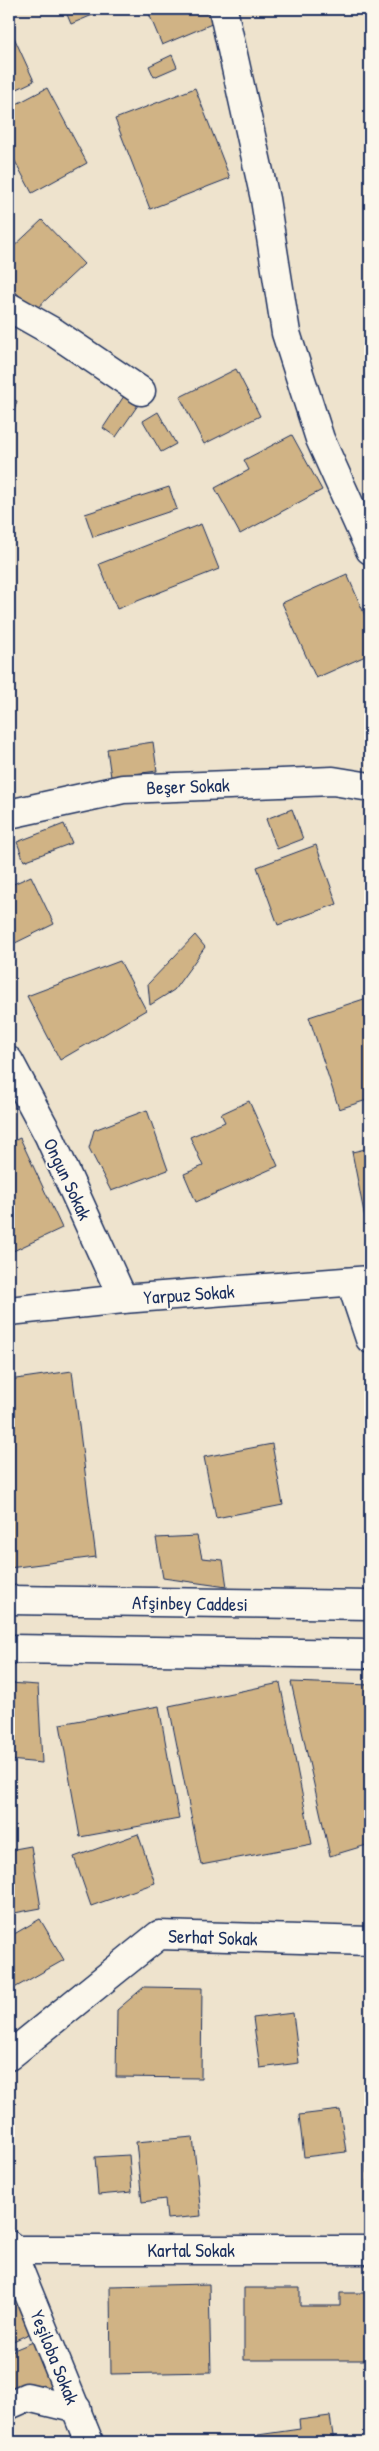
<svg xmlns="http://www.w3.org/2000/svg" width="379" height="2451" font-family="'Patrick Hand',sans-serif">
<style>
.building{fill:#d0b385;stroke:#1b2f5e}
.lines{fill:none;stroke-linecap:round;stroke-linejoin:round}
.minor-casing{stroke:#1b2f5e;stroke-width:31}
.major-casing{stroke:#1b2f5e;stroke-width:31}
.minor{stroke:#fbf7ec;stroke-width:28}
.major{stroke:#fbf7ec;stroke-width:28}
.labels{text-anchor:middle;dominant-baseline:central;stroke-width:4;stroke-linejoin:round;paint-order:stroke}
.street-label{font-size:19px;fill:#1b2f5e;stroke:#fbf7ec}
</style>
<rect width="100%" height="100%" fill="#eee3cd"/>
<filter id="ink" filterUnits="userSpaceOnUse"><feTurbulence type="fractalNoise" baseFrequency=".02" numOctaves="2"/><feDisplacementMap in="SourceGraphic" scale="10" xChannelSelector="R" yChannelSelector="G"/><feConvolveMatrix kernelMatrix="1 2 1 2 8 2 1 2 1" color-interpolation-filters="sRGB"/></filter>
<g filter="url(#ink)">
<g class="building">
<polygon points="74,9 93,9 95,14 71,24 66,12"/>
<polygon points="147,9 208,9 214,23 162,45"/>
<polygon points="12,33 34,81 9,93 9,34"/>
<polygon points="172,55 177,67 154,77 149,66"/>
<polygon points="47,88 87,163 32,193 9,150 9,108"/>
<polygon points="195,88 230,178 150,209 115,119"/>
<polygon points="42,220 84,264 34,311 9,285 9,251"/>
<polygon points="236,369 260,416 204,444 180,397"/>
<polygon points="124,396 138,405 116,437 103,428"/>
<polygon points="9,398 17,401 9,427"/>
<polygon points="158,412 176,444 161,452 143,421"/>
<polygon points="292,435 322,490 240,534 215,488 249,470 244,460"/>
<polygon points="169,487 177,509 93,537 85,514"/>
<polygon points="201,524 219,569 117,609 99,564"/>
<polygon points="347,574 370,627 370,654 316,678 282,603"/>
<polygon points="153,742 157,771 111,777 107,749"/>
<polygon points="292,809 303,839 277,849 266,819"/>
<polygon points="64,824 72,843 24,861 17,842"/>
<polygon points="316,845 337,904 278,925 257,867"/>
<polygon points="31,876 54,924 9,946 9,886"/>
<polygon points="195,935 205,947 174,990 150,1005 148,984"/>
<polygon points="120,961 146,1010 60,1060 27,996"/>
<polygon points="370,997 370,1099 339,1109 309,1017"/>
<polygon points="249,1101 278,1166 196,1202 184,1174 203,1166 190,1137 225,1122 221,1114"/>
<polygon points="147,1110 168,1170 111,1191 89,1148 94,1130"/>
<polygon points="20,1138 62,1228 9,1253 9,1143"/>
<polygon points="370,1148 370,1228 367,1228 352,1152"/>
<polygon points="72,1371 96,1557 9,1568 9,1380"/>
<polygon points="272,1444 283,1505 216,1518 204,1457"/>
<polygon points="197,1536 202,1558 223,1560 227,1587 163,1578 156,1538"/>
<polygon points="291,1682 370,1685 370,1844 330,1856"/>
<polygon points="9,1683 38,1685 42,1763 9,1760"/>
<polygon points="280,1683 312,1844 201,1865 169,1706"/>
<polygon points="159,1706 179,1819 80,1837 60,1724"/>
<polygon points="138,1834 155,1883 91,1906 74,1857"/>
<polygon points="31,1846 41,1908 9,1914 9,1850"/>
<polygon points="40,1919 64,1960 9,1991 9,1937"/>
<polygon points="144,1987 202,1988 201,2078 116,2077 117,2010"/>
<polygon points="293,2013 299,2063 260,2068 253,2018"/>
<polygon points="340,2110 346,2152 304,2157 299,2115"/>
<polygon points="365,2119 370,2119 370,2194 367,2194"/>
<polygon points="193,2137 201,2216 167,2219 165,2199 142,2202 136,2142"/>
<polygon points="129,2155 132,2192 98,2195 95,2157"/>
<polygon points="209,2284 211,2372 111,2374 110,2286"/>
<polygon points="244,2288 300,2288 300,2306 340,2306 340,2293 370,2293 370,2360 244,2360"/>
<polygon points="18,2295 35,2331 9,2343 9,2299"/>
<polygon points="38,2340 58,2388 12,2395 9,2389 9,2352"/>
<polygon points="330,2416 334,2442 259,2442 258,2435 300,2429 299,2420"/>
</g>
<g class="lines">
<g class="minor-casing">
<g id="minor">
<polyline points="223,9 265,199 286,333 320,439 370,550"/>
<polyline points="9,307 55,333 141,391"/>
<polyline points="9,814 123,789 333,781 370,787"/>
<polyline points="9,1061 49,1136 123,1299"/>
<polyline points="351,1282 370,1339"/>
<polyline points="9,1311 123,1299 370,1280"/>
<polyline points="9,2056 159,1935 370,1941"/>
<polyline points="9,2245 89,2442"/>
<polyline points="11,2250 370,2250"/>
<polyline points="9,2405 27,2397 77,2409"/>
</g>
</g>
<g class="major-casing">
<g id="major">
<polyline points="9,1600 370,1605"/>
<polyline points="9,1649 370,1654"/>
</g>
</g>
<use href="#minor" class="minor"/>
<use href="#major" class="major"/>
</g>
</g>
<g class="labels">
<g class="street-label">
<text transform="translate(188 786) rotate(-2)">Beşer Sokak</text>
<text transform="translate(68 1179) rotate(65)">Ongun Sokak</text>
<text transform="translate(189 1294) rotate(-4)">Yarpuz Sokak</text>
<text transform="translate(190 1603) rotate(1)">Afşinbey Caddesi</text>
<text transform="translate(213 1937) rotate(2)">Serhat Sokak</text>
<text x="191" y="2250">Kartal Sokak</text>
<text transform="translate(55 2357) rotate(68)">Yeşiloba Sokak</text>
</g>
</g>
<rect width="379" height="2451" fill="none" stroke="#fbf7ec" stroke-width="30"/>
<rect x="15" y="15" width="349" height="2421" fill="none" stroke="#1b2f5e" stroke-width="2" filter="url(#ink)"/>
</svg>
